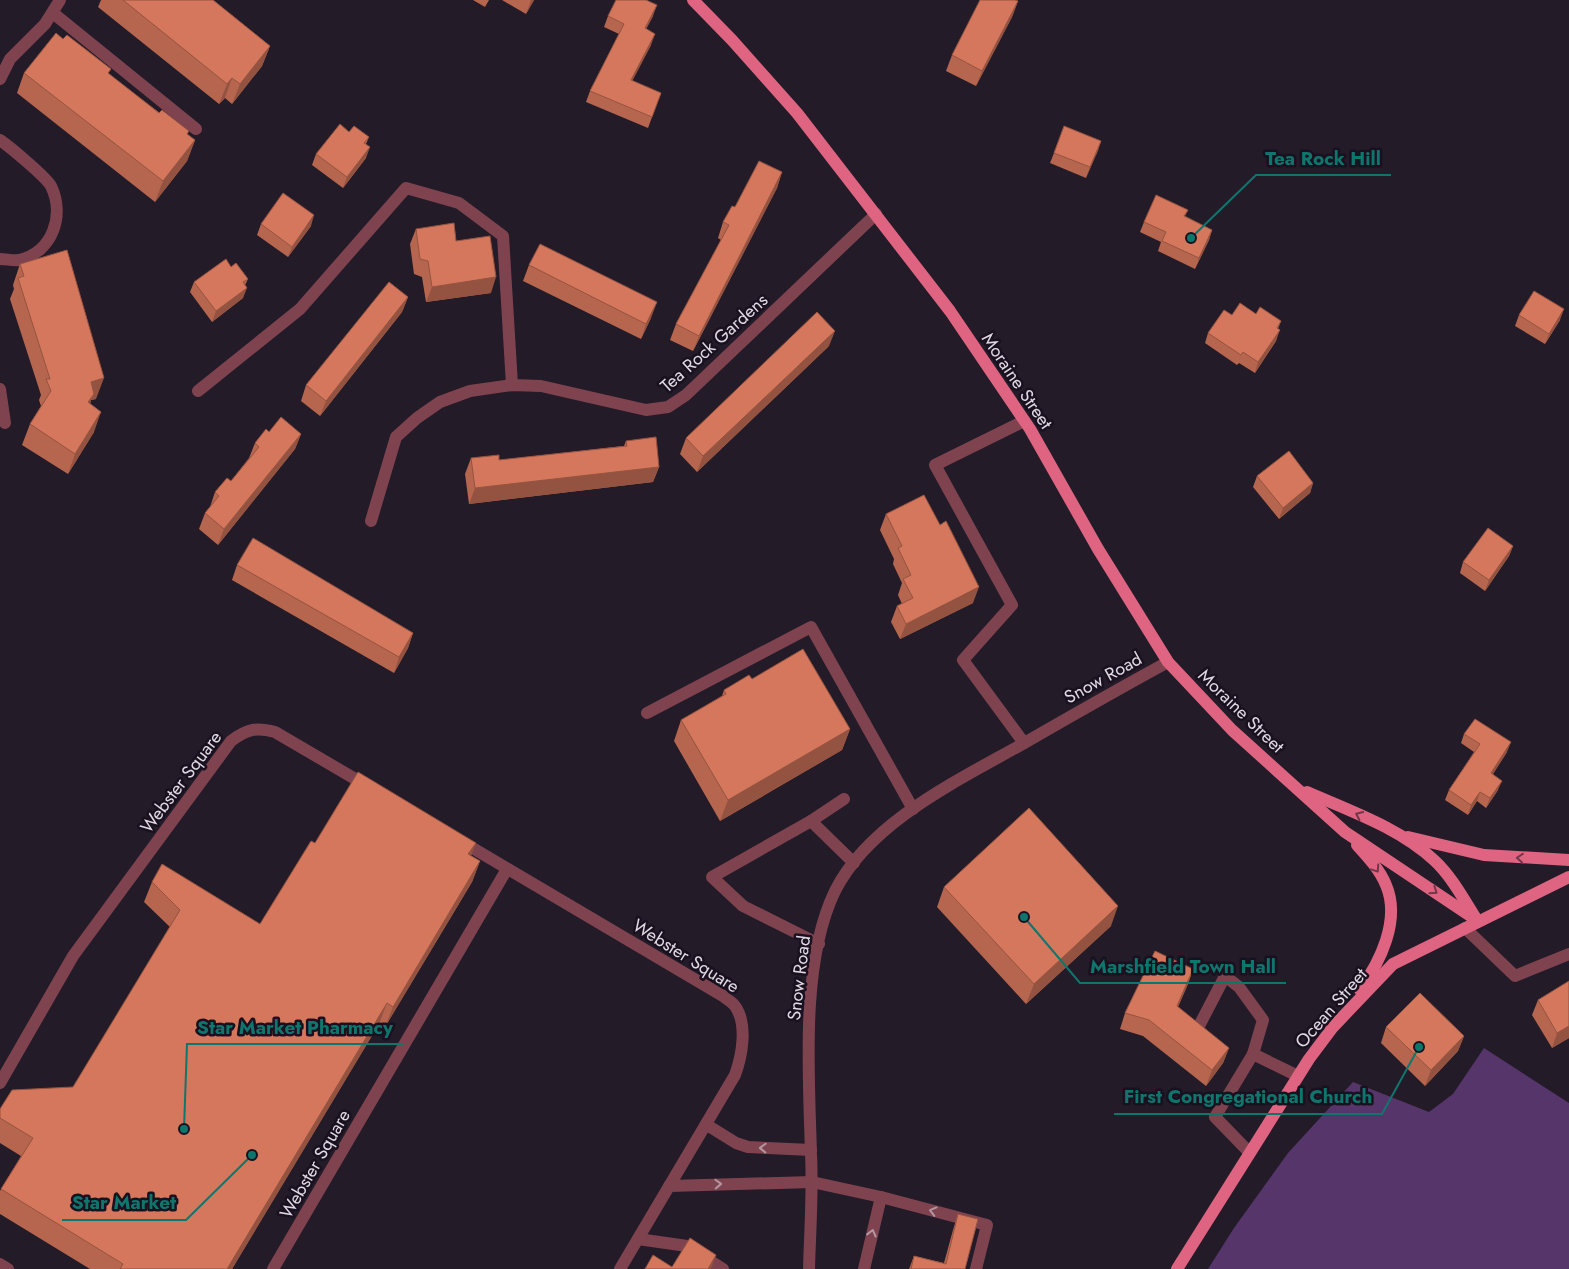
<svg xmlns="http://www.w3.org/2000/svg" width="1569" height="1269" font-family="Jost,sans-serif">
<style>
.green{fill:#56356b}
.lines{fill:none;stroke-linecap:round;stroke-linejoin:round}
.minor{stroke:#7f4350;stroke-width:12}
.major{stroke:#df6481;stroke-width:12}
.wall{fill:#b6664f}
.shaded-wall{fill:#945340}
.building{fill:#d4775c;stroke:#945340}
.oneway{stroke:#72364b}
.oneway2{stroke:#b496a1}
.labels{text-anchor:middle;dominant-baseline:central;stroke-width:5;stroke-linejoin:round;paint-order:stroke}
.street-label{font-size:18px;fill:#e0dae4;stroke:#19111f}
.leader{fill:none;stroke:#0f766e;stroke-width:2}
.callout-dot{fill:#0f766e;stroke:#19111f;stroke-width:2}
.callout-label{font-size:19px;text-anchor:middle;font-weight:bold;fill:#0f766e;stroke:#19111f;stroke-width:5;stroke-linejoin:round;paint-order:stroke}
</style>
<rect width="100%" height="100%" fill="#231b28"/>
<polygon class="green" points="1484,1048 1569,1103 1569,1269 1208,1269 1234,1228 1288,1153 1353,1082 1429,1112 1453,1094"/>
<g class="lines">
<g class="minor">
<polyline points="53,13 196,129"/>
<polyline points="0,79 10,59 45,24 60,0"/>
<path d="M 0,140 C 10,147 46,177 51,186 C 65,215 53,252 19,260 C 14,261 6,259 0,259"/>
<polyline points="0,389 5,423"/>
<polyline points="198,391 300,309 406,188 459,203 503,236 512,385"/>
<polyline points="1024,421 935,465 1012,605 963,660 1024,743"/>
<polyline points="371,521 396,437 417,418 440,402 470,391 512,385 541,386 646,410 668,407 686,395 876,214"/>
<polyline points="647,713 811,627 913,809"/>
<polyline points="811,821 844,799"/>
<path d="M 459,840 L 723,996 C 726,999 732,1002 735,1006 C 748,1024 742,1056 735,1075 L 620,1269"/>
<polyline points="1465,928 1515,976 1569,954"/>
<polyline points="819,944 743,906 712,877 811,821 854,863"/>
<polyline points="1199,1026 1225,976 1239,987 1263,1020 1253,1054"/>
<path d="M 0,1083 L 73,956 L 231,741 C 247,729 256,727 275,732 L 369,787"/>
<polyline points="707,1125 736,1143 748,1147 811,1150"/>
<polyline points="1249,1152 1215,1117 1253,1054 1298,1076"/>
<polyline points="669,1186 812,1182 881,1197 987,1225 976,1269"/>
<polyline points="638,1239 687,1246 723,1269"/>
<polyline points="0,1264 8,1269"/>
<polyline points="273,1269 507,869"/>
<path d="M 809,1269 C 810,1231 813,1192 811,1154 C 809,1076 800,963 835,891 C 870,821 961,779 1026,742 C 1073,715 1120,688 1168,662"/>
<polyline points="864,1269 881,1197"/>
</g>
<g class="major">
<polyline points="693,0 732,40 797,113 950,311 1030,429 1098,549 1168,662 1232,730 1345,832 1478,921"/>
<path d="M 1307,792 C 1350,811 1400,828 1435,861 C 1451,876 1463,898 1475,917"/>
<polyline points="1408,837 1484,855 1569,860"/>
<path d="M 1357,845 C 1368,857 1380,870 1386,885 C 1401,920 1380,962 1360,990"/>
<polyline points="1177,1269 1309,1059 1333,1027 1393,964 1569,877"/>
</g>
</g>
<g class="wall">
<polygon points="101,0 213,0 270,46 262,66 232,104 225,98 219,104 98,7"/>
<polygon points="473,0 489,0 485,7"/>
<polygon points="502,0 534,0 526,14"/>
<polygon points="1018,1 1012,17 976,86 946,71 952,55"/>
<polygon points="608,16 653,16 646,29 651,45 632,81 661,93 648,128 586,102 590,91 619,34 604,27"/>
<polygon points="24,73 109,74 195,140 187,161 155,202 17,93"/>
<polygon points="349,132 369,137 366,144 366,158 343,188 312,165 316,154"/>
<polygon points="1101,141 1086,178 1050,163 1054,153"/>
<polygon points="782,172 777,188 693,351 670,340 676,324 721,240 718,238 723,222 735,207"/>
<polygon points="1188,210 1185,216 1212,230 1209,240 1195,269 1158,251 1161,242 1140,232 1144,222"/>
<polygon points="261,224 311,226 288,257 257,235"/>
<polygon points="416,229 456,241 491,293 426,302 422,277 414,274 410,244"/>
<polygon points="20,264 96,399 91,400 90,404 94,432 68,474 22,445 30,424 41,406 39,400 41,395 10,299 14,289 13,285"/>
<polygon points="529,265 651,318 641,339 523,281"/>
<polygon points="248,279 245,285 243,298 212,322 190,292 194,282"/>
<polygon points="408,297 402,312 320,416 301,401 306,385"/>
<polygon points="1256,314 1281,321 1278,329 1276,341 1255,373 1239,363 1237,365 1205,343 1208,333 1232,315"/>
<polygon points="1519,315 1560,320 1545,344 1515,326"/>
<polygon points="829,346 697,472 680,454 686,438"/>
<polygon points="269,432 301,434 295,449 218,545 199,529 205,513 210,507 215,492 231,481 249,458 255,443"/>
<polygon points="626,441 659,467 653,482 469,504 465,474 471,458 499,460 624,446"/>
<polygon points="1257,476 1313,483 1310,493 1279,519 1253,487"/>
<polygon points="886,514 973,603 900,639 891,622 897,606 902,604 898,595 902,583 893,564 894,559 880,530"/>
<polygon points="1513,546 1509,556 1485,591 1460,573 1463,562"/>
<polygon points="237,565 413,633 408,648 394,673 232,580"/>
<polygon points="752,679 850,729 842,750 720,821 674,741 681,720 722,696 724,690"/>
<polygon points="1464,734 1507,752 1493,774 1498,790 1486,808 1477,801 1468,815 1445,800 1449,790 1474,752 1461,743"/>
<polygon points="315,843 471,856 480,861 472,882 385,1027 379,1024 232,1269 90,1269 0,1214 0,1191 1,1189 21,1156 0,1143 0,1109 73,1087 170,927 144,902 152,882 260,924"/>
<polygon points="944,887 1111,926 1026,1004 937,907"/>
<polygon points="1193,969 1188,984 1178,1007 1229,1048 1223,1063 1206,1086 1143,1036 1120,1029 1125,1013"/>
<polygon points="1569,981 1569,1038 1552,1048 1532,1015 1538,1000"/>
<polygon points="1386,1027 1464,1036 1458,1051 1425,1086 1381,1043"/>
<polygon points="958,1214 965,1269 909,1269 914,1256 944,1263 953,1230"/>
</g>
<g class="shaded-wall">
<polygon points="531,0 534,0 526,14"/>
<polygon points="1018,1 1012,17 976,86 982,71"/>
<polygon points="657,5 653,16 641,39 645,28"/>
<polygon points="655,34 651,45 627,91 631,80"/>
<polygon points="270,46 262,66 232,104 240,84"/>
<polygon points="232,78 225,98 219,104 227,84"/>
<polygon points="195,140 187,161 155,202 163,181"/>
<polygon points="1101,141 1098,151 1086,178 1090,167"/>
<polygon points="370,147 366,158 343,188 347,177"/>
<polygon points="782,172 777,188 693,351 699,336"/>
<polygon points="314,215 311,226 288,257 292,247"/>
<polygon points="1212,230 1209,240 1195,269 1199,258"/>
<polygon points="496,277 491,293 426,302 432,287"/>
<polygon points="247,288 243,298 212,322 216,311"/>
<polygon points="408,297 402,312 320,416 326,401"/>
<polygon points="657,302 651,318 641,339 646,324"/>
<polygon points="1564,309 1560,320 1545,344 1549,334"/>
<polygon points="1280,330 1276,341 1255,373 1258,362"/>
<polygon points="835,331 829,346 697,472 703,456"/>
<polygon points="104,378 96,399 91,400 86,414 91,382"/>
<polygon points="101,412 94,432 68,474 75,454"/>
<polygon points="301,434 295,449 218,545 224,529"/>
<polygon points="659,467 653,482 469,504 475,488"/>
<polygon points="1313,483 1310,493 1279,519 1283,508"/>
<polygon points="1513,546 1509,556 1485,591 1489,580"/>
<polygon points="979,587 973,603 900,639 906,624"/>
<polygon points="413,633 408,648 394,673 399,657"/>
<polygon points="850,729 842,750 720,821 728,800"/>
<polygon points="1511,742 1507,752 1487,783 1491,773"/>
<polygon points="1502,781 1498,790 1486,808 1490,798"/>
<polygon points="1480,792 1477,801 1468,815 1471,805"/>
<polygon points="476,843 468,864 468,854"/>
<polygon points="480,861 472,882 385,1027 393,1007"/>
<polygon points="1118,906 1111,926 1026,1004 1034,984"/>
<polygon points="1193,969 1188,984 1171,1022 1177,1006"/>
<polygon points="387,1003 379,1024 232,1269 227,1269"/>
<polygon points="1569,1026 1569,1038 1552,1048 1557,1033"/>
<polygon points="1464,1036 1458,1051 1425,1086 1431,1070"/>
<polygon points="1229,1048 1223,1063 1206,1086 1212,1070"/>
<polygon points="716,1255 711,1269 708,1269"/>
</g>
<g class="building">
<polygon points="123,0 213,0 270,46 240,84 232,78 227,84"/>
<polygon points="616,0 646,0 657,5 645,28 655,34 631,80 661,93 652,117 590,91 624,24 608,16"/>
<polygon points="980,0 1015,0 1018,1 982,71 952,55"/>
<polygon points="56,33 63,39 67,35 111,69 108,73 159,113 162,110 189,131 187,134 195,140 163,181 24,73"/>
<polygon points="340,124 349,132 354,126 369,137 364,143 370,147 347,177 316,154"/>
<polygon points="1064,126 1101,141 1090,167 1054,153"/>
<polygon points="759,161 782,172 699,336 676,324 729,225 723,222 732,206 735,207"/>
<polygon points="283,193 314,215 292,247 261,224"/>
<polygon points="1156,195 1188,210 1184,216 1212,230 1199,258 1162,241 1166,232 1144,222"/>
<polygon points="454,223 456,241 490,236 496,277 432,287 428,261 420,259 416,229"/>
<polygon points="540,244 657,302 646,324 529,265"/>
<polygon points="67,250 104,378 91,382 94,394 88,402 101,412 75,454 30,424 51,391 46,379 50,379 18,278 24,276 20,264"/>
<polygon points="226,259 231,267 236,263 248,279 243,282 247,288 216,311 194,282"/>
<polygon points="389,282 408,297 326,401 306,385"/>
<polygon points="1534,291 1564,309 1549,334 1519,315"/>
<polygon points="1240,303 1256,314 1260,307 1281,321 1277,328 1280,330 1258,362 1243,352 1241,355 1208,333 1224,310 1232,315"/>
<polygon points="817,312 835,331 703,456 686,438"/>
<polygon points="281,417 301,434 224,529 205,513 219,496 215,492 227,478 231,481 259,447 255,443 266,429 269,432"/>
<polygon points="656,437 659,467 475,488 471,458 499,455 499,460 627,446 626,441"/>
<polygon points="1289,451 1313,483 1283,508 1257,476"/>
<polygon points="924,495 940,525 946,521 979,587 906,624 897,606 913,598 903,579 911,575 898,548 902,546 886,514"/>
<polygon points="1488,528 1513,546 1489,580 1463,562"/>
<polygon points="253,538 413,633 399,657 237,565"/>
<polygon points="803,649 850,729 728,800 681,720 726,694 724,690 749,675 752,679"/>
<polygon points="1475,719 1511,742 1491,773 1502,781 1490,798 1480,792 1471,805 1449,790 1480,744 1464,734"/>
<polygon points="358,772 476,843 468,854 480,861 393,1007 387,1003 227,1269 120,1269 123,1264 1,1189 33,1138 0,1118 0,1109 12,1090 73,1087 180,910 152,882 162,864 260,924 311,841 315,843"/>
<polygon points="1029,808 1118,906 1034,984 944,887"/>
<polygon points="1155,951 1193,969 1177,1006 1229,1048 1212,1070 1149,1020 1125,1013"/>
<polygon points="1569,981 1569,1026 1557,1033 1538,1000"/>
<polygon points="1420,993 1464,1036 1431,1070 1386,1027"/>
<polygon points="958,1214 978,1219 965,1269 911,1269 914,1256 946,1264"/>
<polygon points="690,1238 716,1255 708,1269 645,1269 653,1255 672,1267"/>
</g>
<defs><path id="oneway-chevron" d="M-2-3.5L2.5 0L-2 3.5" fill="none" stroke-width="1.6" stroke-linecap="round" stroke-linejoin="round" transform="scale(1.25)"/></defs>
<g class="oneway">
<use href="#oneway-chevron" transform="translate(1359 815) rotate(-155)"/>
<use href="#oneway-chevron" transform="translate(1520 858) rotate(-175)"/>
<use href="#oneway-chevron" transform="translate(1376 869) rotate(56)"/>
<use href="#oneway-chevron" transform="translate(1434 891) rotate(34)"/>
</g>
<g class="oneway2">
<use href="#oneway-chevron" transform="translate(763 1148) rotate(-178)"/>
<use href="#oneway-chevron" transform="translate(718 1184) rotate(-2)"/>
<use href="#oneway-chevron" transform="translate(933 1211) rotate(-165)"/>
<use href="#oneway-chevron" transform="translate(872 1233) rotate(-76)"/>
</g>
<g class="labels">
<g class="street-label">
<text transform="translate(714 343) rotate(-42)">Tea Rock Gardens</text>
<text transform="translate(1017 381) rotate(56)">Moraine Street</text>
<text transform="translate(1103 678) rotate(-29)">Snow Road</text>
<text transform="translate(1241 711) rotate(44)">Moraine Street</text>
<text transform="translate(181 782) rotate(-53)">Webster Square</text>
<text transform="translate(686 956) rotate(32)">Webster Square</text>
<text transform="translate(799 978) rotate(-83)">Snow Road</text>
<text transform="translate(1331 1008) rotate(-49)">Ocean Street</text>
<text transform="translate(315 1164) rotate(-60)">Webster Square</text>
</g>
</g>
<path class="leader" d="M1191 238L1256 175H1391M1024 917L1080 983H1286M184 1129L187 1044H403M1419 1047L1382 1114H1114M252 1155L186 1220H62"/>
<g class="callout-dot">
<circle cx="1191" cy="238" r="5"/>
<circle cx="1024" cy="917" r="5"/>
<circle cx="184" cy="1129" r="5"/>
<circle cx="1419" cy="1047" r="5"/>
<circle cx="252" cy="1155" r="5"/>
</g>
<g class="callout-label">
<text x="1323" y="165">Tea Rock Hill</text>
<text x="1183" y="973">Marshfield Town Hall</text>
<text x="295" y="1034">Star Market Pharmacy</text>
<text x="1248" y="1103">First Congregational Church</text>
<text x="124" y="1209">Star Market</text>
</g>
</svg>
